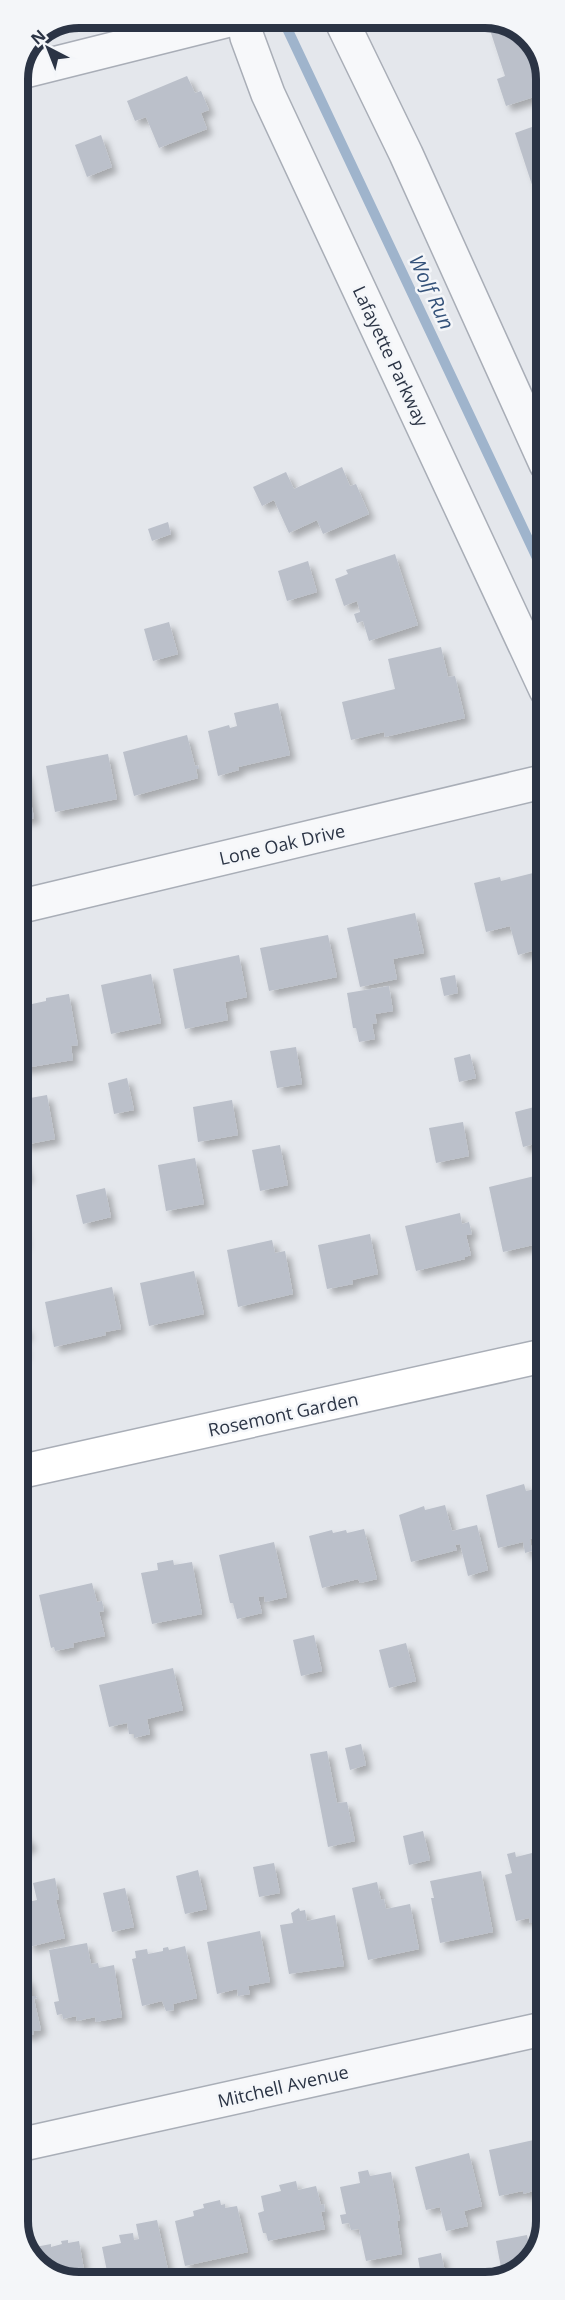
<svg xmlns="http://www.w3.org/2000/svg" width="565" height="2300" font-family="'Open Sans',sans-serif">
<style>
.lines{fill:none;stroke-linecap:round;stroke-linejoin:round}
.stream{stroke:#9fb4cc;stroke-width:10}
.building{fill:#bbc0ca;filter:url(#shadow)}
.minor-casing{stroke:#a9aeb7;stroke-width:36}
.secondary-casing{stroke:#a9aeb7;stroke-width:36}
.minor{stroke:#f7f8fa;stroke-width:33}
.secondary{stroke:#fff;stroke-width:33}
.labels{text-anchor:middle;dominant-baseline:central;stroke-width:5;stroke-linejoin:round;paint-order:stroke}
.street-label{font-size:18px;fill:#2b3445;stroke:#f4f6f9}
.water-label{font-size:20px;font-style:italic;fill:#34527a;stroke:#f4f6f9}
.rim{fill:none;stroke:#2b3445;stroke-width:8}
</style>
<defs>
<filter id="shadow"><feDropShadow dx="5.5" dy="5.5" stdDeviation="3" flood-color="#0004"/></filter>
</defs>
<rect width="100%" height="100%" fill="#e4e7ec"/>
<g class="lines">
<g class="stream">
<polyline points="284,22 546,577"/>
<polyline points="42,33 99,18"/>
</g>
</g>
<g class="building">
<polygon points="506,25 529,36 546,68 546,93 506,106 497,79 505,76 490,30"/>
<polygon points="187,76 195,93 201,91 209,110 201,113 207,129 159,148 146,117 135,121 127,101"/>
<polygon points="546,122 546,193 536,197 515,133"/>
<polygon points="101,135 112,167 87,177 75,145"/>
<polygon points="342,467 350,486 356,484 369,514 323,534 317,520 289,533 274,500 262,506 253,487 286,472 294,489"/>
<polygon points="168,522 171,534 152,541 148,529"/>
<polygon points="395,554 418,625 369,641 363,621 357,623 354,614 360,612 357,601 344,606 335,579 348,574 346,570"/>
<polygon points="308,561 317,592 287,601 278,571"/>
<polygon points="169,622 178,654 153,661 144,629"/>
<polygon points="441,647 448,677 455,676 465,718 385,737 384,732 351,740 342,702 395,689 388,659"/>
<polygon points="278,703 290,755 238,767 239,770 218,776 208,731 229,725 230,728 237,726 234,713"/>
<polygon points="187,735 195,766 198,765 199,769 196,769 198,778 134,796 123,752"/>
<polygon points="108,754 117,799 55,812 46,766"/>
<polygon points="25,771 34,818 18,821 18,773"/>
<polygon points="545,870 546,947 518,955 510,926 486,932 474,883 500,877 501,881"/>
<polygon points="415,913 424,953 393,959 397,979 360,987 347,928"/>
<polygon points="328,935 337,977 269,991 260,948"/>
<polygon points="239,955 247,997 225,1002 228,1020 185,1029 173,969"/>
<polygon points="151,974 161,1023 111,1034 101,985"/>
<polygon points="455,975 458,993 444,996 440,978"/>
<polygon points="389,986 393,1011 375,1014 377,1023 372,1024 375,1039 359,1042 356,1028 353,1028 347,993"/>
<polygon points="69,994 78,1045 71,1046 73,1060 19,1069 18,1007 46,1001 46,998"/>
<polygon points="296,1047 302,1084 277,1088 270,1051"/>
<polygon points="470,1054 476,1078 459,1082 454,1058"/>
<polygon points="127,1078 134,1110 114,1114 108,1083"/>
<polygon points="47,1095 55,1139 24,1145 19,1118 19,1100"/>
<polygon points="232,1100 238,1135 198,1142 193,1107"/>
<polygon points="546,1104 546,1141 523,1147 515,1112"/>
<polygon points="463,1122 469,1156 436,1163 429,1128"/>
<polygon points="280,1145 288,1185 260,1191 252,1150"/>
<polygon points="195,1158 204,1204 166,1211 158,1165"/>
<polygon points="22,1159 28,1177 19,1180 19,1160"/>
<polygon points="543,1174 546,1190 546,1242 503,1252 489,1187"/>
<polygon points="105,1188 111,1217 83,1224 76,1195"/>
<polygon points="460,1213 462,1224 469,1222 472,1234 466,1235 471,1255 465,1257 465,1259 416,1271 405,1226"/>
<polygon points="20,1216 24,1243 19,1244 19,1217"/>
<polygon points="370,1234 378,1274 352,1280 353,1284 327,1289 318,1245"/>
<polygon points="272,1240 275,1253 285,1251 293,1294 238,1307 227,1250"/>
<polygon points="194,1271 204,1314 149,1326 140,1283"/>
<polygon points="112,1287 121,1329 105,1332 106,1335 54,1347 45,1302"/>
<polygon points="25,1326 27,1335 21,1337 24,1354 19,1355 19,1327"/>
<polygon points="524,1484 526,1491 539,1488 542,1500 544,1499 547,1510 547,1544 539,1545 537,1537 530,1539 532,1551 525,1553 523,1542 498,1548 486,1495"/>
<polygon points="445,1505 452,1531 477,1525 488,1570 468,1576 460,1544 455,1545 457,1550 411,1562 399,1515 424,1506 425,1510"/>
<polygon points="364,1529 377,1579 360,1583 358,1579 322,1588 309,1536 332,1530 333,1533 346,1530 347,1533"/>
<polygon points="274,1542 287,1597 265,1602 264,1596 258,1597 262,1613 237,1619 233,1603 230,1603 219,1555"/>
<polygon points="173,1560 174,1565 192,1562 202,1614 152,1624 141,1573 158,1570 157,1563"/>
<polygon points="92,1583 97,1602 102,1601 104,1611 99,1612 105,1636 73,1643 74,1647 55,1651 54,1647 51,1648 39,1595"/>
<polygon points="314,1635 322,1671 301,1676 293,1640"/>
<polygon points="406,1643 416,1681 389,1688 379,1650"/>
<polygon points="173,1668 183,1710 147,1719 150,1734 134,1738 134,1734 129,1734 127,1723 109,1727 99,1685"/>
<polygon points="361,1744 366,1765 350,1770 345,1748"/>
<polygon points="327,1751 337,1803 347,1802 355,1841 328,1847 310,1754"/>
<polygon points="19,1828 32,1844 20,1853 19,1852"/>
<polygon points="423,1831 430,1860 409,1865 403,1836"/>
<polygon points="515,1852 516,1857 536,1852 544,1852 547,1855 547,1926 538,1928 537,1922 530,1923 529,1918 516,1921 505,1875 512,1873 507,1854"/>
<polygon points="274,1863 280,1893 259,1897 253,1867"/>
<polygon points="198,1870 207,1909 185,1914 176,1876"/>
<polygon points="481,1871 493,1932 440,1943 431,1898 434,1898 430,1881"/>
<polygon points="55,1878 59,1899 56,1900 65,1938 29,1947 19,1904 37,1900 33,1883"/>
<polygon points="377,1882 381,1900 384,1899 386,1909 410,1904 419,1949 368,1960 352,1888"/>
<polygon points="125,1888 134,1927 112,1932 103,1893"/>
<polygon points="299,1908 300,1911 305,1910 307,1921 335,1915 344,1966 289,1974 280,1925 293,1923 291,1913"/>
<polygon points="260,1931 270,1982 248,1986 250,1994 238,1996 237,1989 217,1994 207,1942"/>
<polygon points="87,1943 91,1964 98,1963 99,1968 114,1965 122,2017 96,2022 95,2017 77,2021 76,2016 63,2019 62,2014 57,2015 54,2002 59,2001 49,1950"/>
<polygon points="185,1946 197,1998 173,2004 174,2010 166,2011 162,2001 142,2006 132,1959 136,1958 135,1951 147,1949 148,1954 163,1951 163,1948 168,1947 169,1950"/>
<polygon points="19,1956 25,1979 28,1978 32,1996 36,1996 37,1998 34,1999 41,2030 33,2031 34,2034 25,2036 24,2032 19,2033"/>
<polygon points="547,2137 547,2187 523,2194 523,2191 499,2196 489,2150"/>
<polygon points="469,2153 482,2206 464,2211 468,2226 446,2231 440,2207 426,2210 415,2167"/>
<polygon points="368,2170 370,2176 391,2172 400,2220 397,2221 402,2254 366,2261 359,2229 351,2230 349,2223 342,2224 340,2215 346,2214 340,2187 360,2183 358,2172"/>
<polygon points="296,2181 298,2190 316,2186 321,2205 324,2204 325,2211 321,2212 325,2229 268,2241 266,2233 263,2233 258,2213 264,2211 261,2196 281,2191 279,2185"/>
<polygon points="220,2200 221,2205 225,2204 225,2208 237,2206 248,2252 185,2266 175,2221 194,2216 193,2211 204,2208 203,2204"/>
<polygon points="157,2220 169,2274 152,2277 153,2281 109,2281 102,2247 121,2243 119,2235 133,2233 134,2240 139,2239 136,2224"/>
<polygon points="527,2235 532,2261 503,2278 496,2241"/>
<polygon points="68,2240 68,2243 79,2241 86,2281 72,2282 39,2267 30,2252 30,2248 51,2244 51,2247 62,2244 61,2241"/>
<polygon points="441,2253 447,2281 422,2281 418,2258"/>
<polygon points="364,2270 367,2281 345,2281 343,2276"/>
</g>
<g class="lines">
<g class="minor-casing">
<g id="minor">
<polyline points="243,18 247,37 268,94 546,690"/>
<polyline points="340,18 406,154 546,464"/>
<polyline points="21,72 237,18"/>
<polyline points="18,907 546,781"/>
<polyline points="19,2145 547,2028"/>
</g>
</g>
<g class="secondary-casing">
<polyline id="secondary" points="19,1472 547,1355"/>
</g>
<use href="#minor" class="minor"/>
<use href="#secondary" class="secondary"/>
</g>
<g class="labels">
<g class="street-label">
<text transform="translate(391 356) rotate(65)">Lafayette Parkway</text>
<text transform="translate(282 844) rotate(-13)">Lone Oak Drive</text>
<text transform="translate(283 1414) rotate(-12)">Rosemont Garden</text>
<text transform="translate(283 2086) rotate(-13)">Mitchell Avenue</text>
</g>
<g class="water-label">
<text transform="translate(432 292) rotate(65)">Wolf Run</text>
</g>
</g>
<path d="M0 0H565V2300H0ZM79 28H485A51 51 0 0 1 536 79V2221A51 51 0 0 1 485 2272H79A51 51 0 0 1 28 2221V79A51 51 0 0 1 79 28Z" fill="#f4f6f9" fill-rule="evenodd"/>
<path class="rim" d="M79 28H485A51 51 0 0 1 536 79V2221A51 51 0 0 1 485 2272H79A51 51 0 0 1 28 2221V79A51 51 0 0 1 79 28Z"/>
<g transform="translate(48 48) rotate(318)" stroke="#f4f6f9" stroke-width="4.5" paint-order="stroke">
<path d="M0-4.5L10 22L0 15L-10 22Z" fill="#2b3445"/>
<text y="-9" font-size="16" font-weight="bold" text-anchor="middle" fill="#2b3445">N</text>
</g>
</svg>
